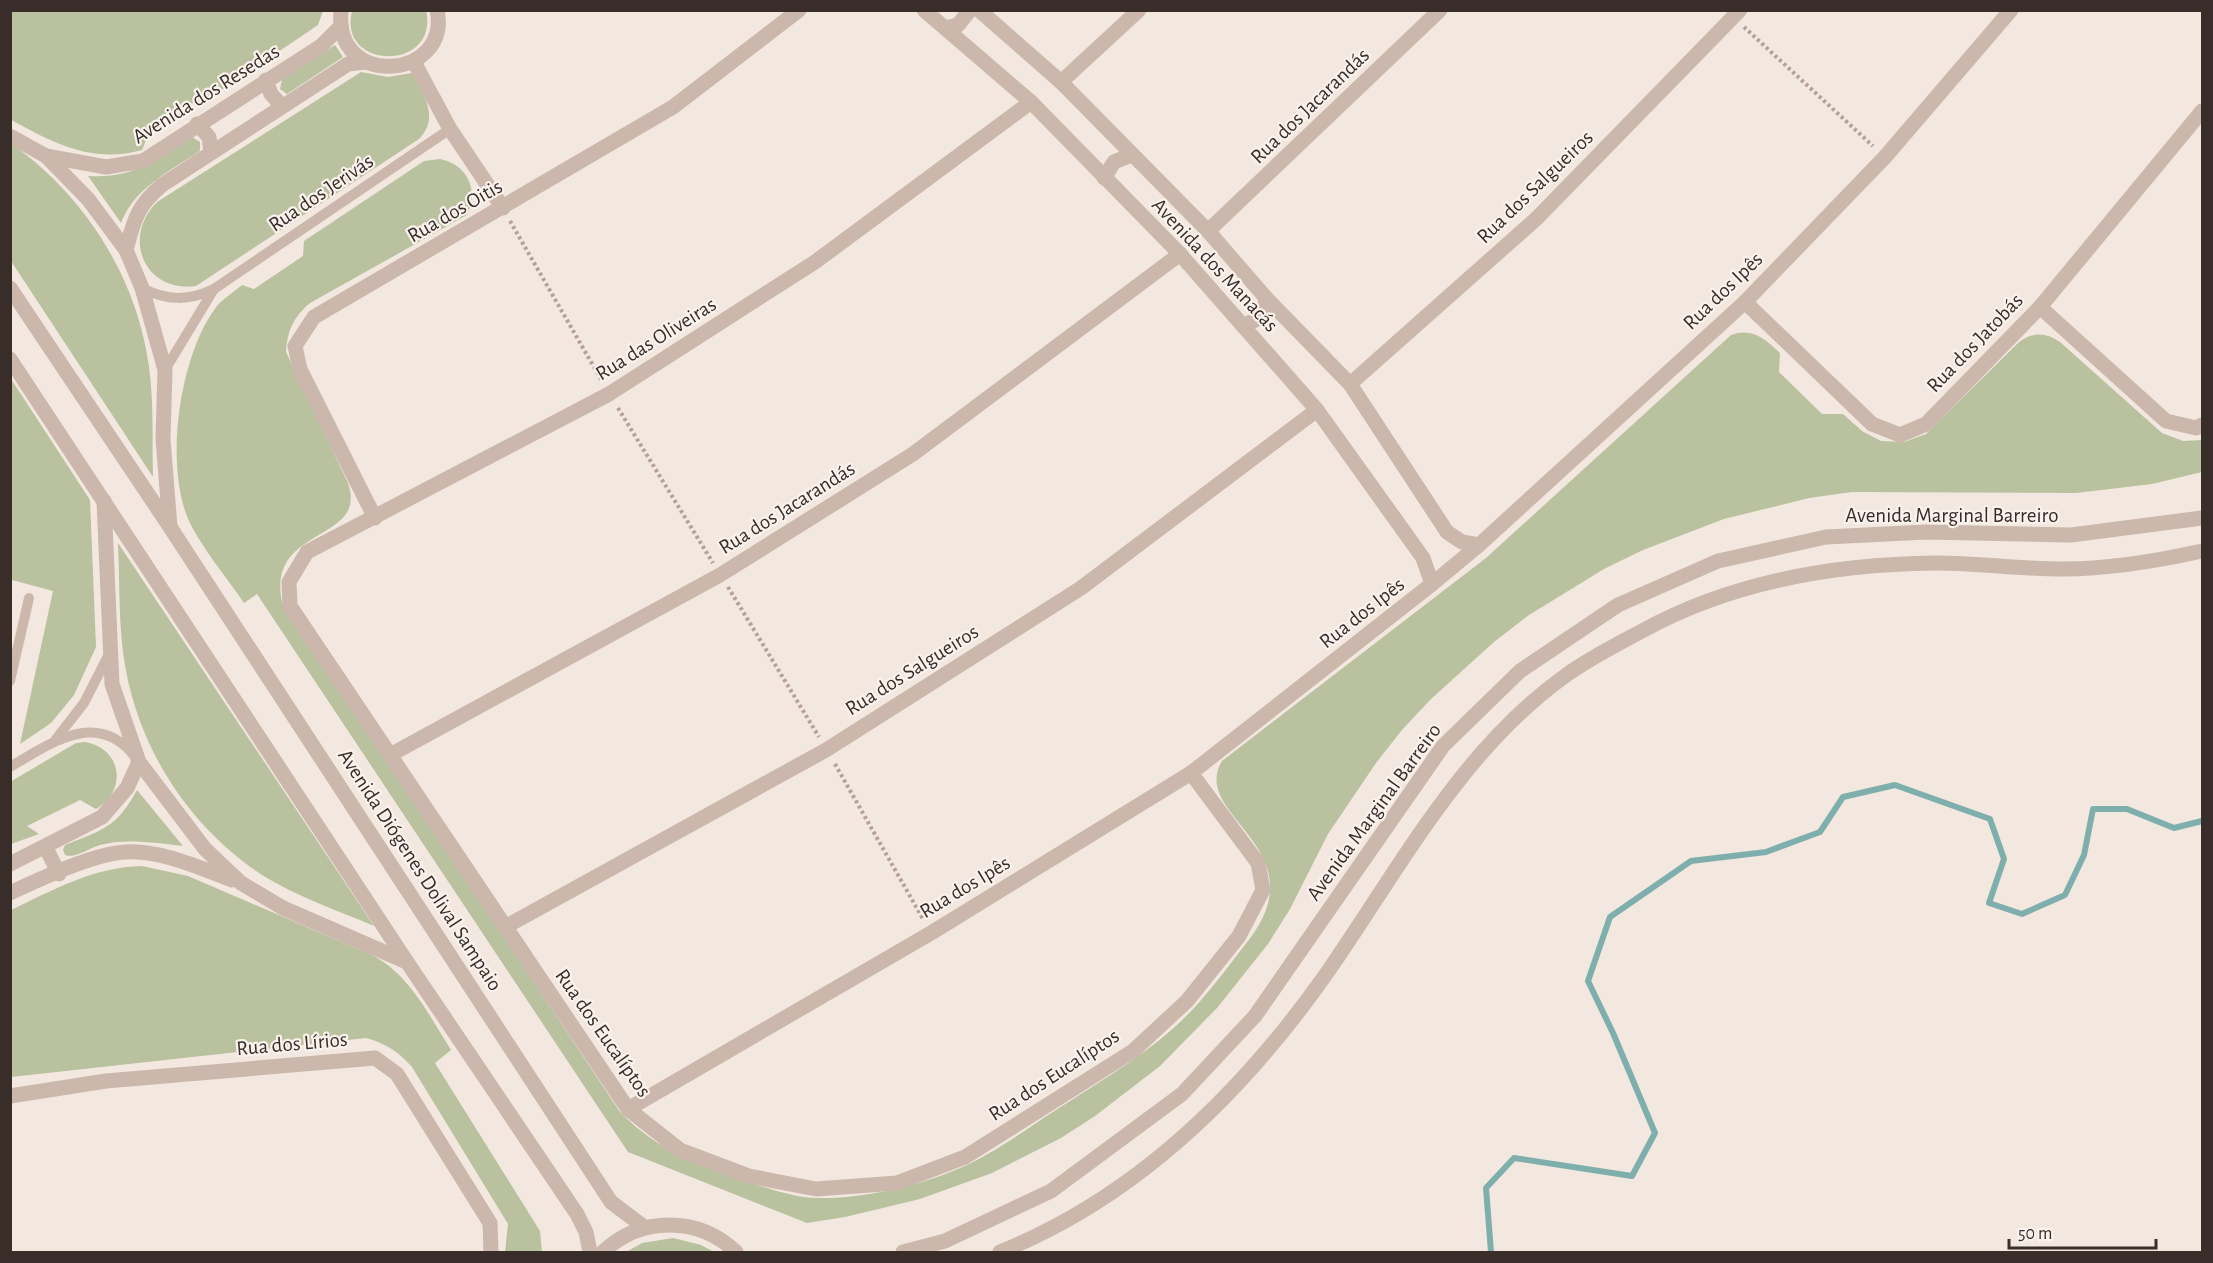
<svg xmlns="http://www.w3.org/2000/svg" width="2213" height="1263" font-family="'Alegreya Sans',sans-serif">
<style>
.green{fill:#b9c19f}
.lines{fill:none;stroke-linecap:round;stroke-linejoin:round}
.stream{stroke:#7fafac;stroke-width:6}
.path{stroke:#b6a095;stroke-width:4;stroke-dasharray:3 3;stroke-linecap:butt}
.service{stroke:#cbb7ab;stroke-width:10}
.minor{stroke:#cbb7ab;stroke-width:15}
.tertiary{stroke:#cbb7ab;stroke-width:15}
.labels{text-anchor:middle;dominant-baseline:central;stroke-width:4.5;stroke-linejoin:round;paint-order:stroke}
.street-label{font-size:21px;fill:#392d2a;stroke:#faf2ec}
</style>
<rect width="100%" height="100%" fill="#f2e8df"/>
<g class="green">
<path d="M 426,10 C 440,72 337,71 352,11 Z"/>
<path d="M 10,11 L 11,10 L 323,11 L 318,25 L 201,104 L 190,103 L 149,133 L 142,150 C 92,164 54,143 11,120 Z"/>
<polygon points="335,45 343,57 287,94 280,89 282,79"/>
<path d="M 361,72 L 388,77 L 412,73 C 424,96 440,117 419,139 L 196,286 C 145,293 121,238 157,202 Z"/>
<path d="M 192,137 L 200,142 L 200,151 C 170,171 134,188 121,223 L 88,176 C 133,179 156,160 192,137 Z"/>
<path d="M 10,143 C 84,194 137,277 149,367 C 154,403 152,440 153,477 L 11,261 Z"/>
<path d="M 440,159 C 468,165 479,190 467,215 L 310,303 C 294,316 287,331 286,352 L 348,483 C 369,543 266,525 282,602 L 620,1112 C 650,1143 681,1157 720,1172 C 745,1181 790,1198 816,1198 C 866,1199 925,1185 971,1163 C 1004,1147 1036,1122 1067,1103 C 1112,1074 1158,1047 1195,1007 C 1215,985 1233,960 1251,937 C 1317,847 1189,815 1222,761 L 1486,558 L 1731,335 C 1753,327 1765,339 1780,353 L 1779,372 L 1822,414 L 1843,414 L 1862,431 L 1881,441 L 1904,442 L 1926,434 L 2018,343 C 2032,332 2045,332 2060,342 L 2162,433 L 2183,441 L 2202,440 L 2202,472 L 2152,484 L 2076,493 L 1852,492 L 1809,498 L 1724,519 L 1643,550 L 1604,569 L 1529,615 L 1494,642 L 1431,699 L 1402,730 L 1376,763 L 1328,834 L 1290,909 L 1268,944 L 1217,1008 L 1160,1066 L 1095,1116 L 1061,1138 L 992,1173 L 920,1199 L 845,1217 L 807,1223 L 628,1152 L 257,594 L 244,603 C 227,578 206,553 192,527 C 162,472 179,354 217,306 C 224,298 234,292 242,285 L 254,289 L 303,256 L 304,241 L 424,161 Z"/>
<polygon points="11,379 90,500 96,647 74,695 51,723 20,744 53,591 12,580 11,584"/>
<path d="M 118,543 L 374,926 C 337,910 297,897 262,875 C 191,828 142,754 126,671 C 118,629 120,585 118,543 Z"/>
<path d="M 85,742 C 122,748 128,791 96,809 L 80,800 L 27,826 L 39,834 L 11,844 L 10,782 L 76,743 Z"/>
<path d="M 137,790 L 183,846 C 157,843 125,838 100,845 C 89,848 75,859 65,855 L 63,850 L 65,845 C 103,830 117,827 137,790 Z"/>
<path d="M 142,866 L 188,876 L 370,954 C 410,974 428,1014 451,1050 L 435,1063 L 540,1231 L 542,1252 L 505,1252 L 508,1224 L 412,1067 C 399,1052 385,1043 366,1038 L 11,1077 L 11,910 C 53,890 94,867 142,866 Z"/>
<polygon points="673,1238 701,1245 714,1252 626,1252 642,1243"/>
</g>
<g class="lines">
<polyline class="stream" points="1491,1252 1486,1188 1514,1158 1632,1176 1655,1133 1613,1033 1588,981 1610,917 1691,861 1766,852 1820,832 1843,797 1895,785 1990,819 2004,859 1989,903 2022,914 2065,895 2084,855 2093,809 2127,809 2174,828 2202,821"/>
<g class="path">
<polyline points="1744,27 1873,146"/>
<polyline points="510,221 602,381"/>
<polyline points="618,408 713,563"/>
<polyline points="728,587 819,737"/>
<polyline points="835,764 923,919"/>
</g>
<g class="service">
<path d="M 142,288 C 167,301 189,301 214,289 L 450,129"/>
<polyline points="165,370 214,289"/>
<polyline points="10,681 29,598"/>
<polyline points="56,739 84,703 109,654"/>
<path d="M 10,767 C 49,744 98,708 135,757"/>
</g>
<g class="minor">
<path d="M 341,10 C 333,91 452,79 437,10"/>
<polyline points="924,10 1031,102 1180,254 1317,410 1423,558 1432,584"/>
<polyline points="979,10 1061,82 1208,231 1267,299 1350,384 1447,532 1462,542 1479,545"/>
<polyline points="945,28 958,25 970,10"/>
<polyline points="414,62 450,129 503,208"/>
<polyline points="266,80 271,94 282,106"/>
<polyline points="1061,82 1139,10"/>
<polyline points="1031,102 815,262 609,394 307,552 289,582 290,606 628,1109 680,1150 749,1176 816,1189 897,1183 965,1157 1133,1051 1187,1001 1239,936 1263,890 1258,863 1191,773"/>
<polyline points="197,124 209,137 211,152"/>
<polyline points="10,136 46,156 88,199 126,250 142,288 165,370 163,439 170,527"/>
<polyline points="46,156 106,167 143,161 321,46 341,26"/>
<polyline points="1104,178 1114,162 1131,155"/>
<polyline points="1208,231 1440,10"/>
<path d="M 126,250 C 134,220 137,206 162,185 L 348,64 L 366,62"/>
<polyline points="1745,302 1872,424 1900,435 1926,424 2040,307 2202,111"/>
<polyline points="2040,307 2166,421 2196,428 2202,425"/>
<polyline points="1243,326 1259,318 1267,299"/>
<polyline points="1350,384 1536,219 1740,10"/>
<polyline points="104,501 112,684 139,762 205,849 241,883 283,908 407,962"/>
<polyline points="375,518 300,369 295,346 314,317 673,107 799,10"/>
<polyline points="390,755 720,575 913,454 1180,254"/>
<polyline points="46,848 59,874"/>
<polyline points="10,864 102,817 127,788 139,762"/>
<path d="M 10,893 C 40,879 95,853 126,852 C 161,850 200,868 232,880"/>
<polyline points="505,927 826,750 1081,588 1317,410"/>
<polyline points="10,1096 106,1081 375,1058 397,1074 490,1223 491,1252"/>
<polyline points="628,1109 931,933 1191,773 1432,584 1479,545 1745,302 1885,157 2011,10"/>
</g>
<g class="tertiary">
<polyline points="10,288 170,527 611,1202 644,1227"/>
<polyline points="10,359 407,962 577,1214 586,1232 590,1252"/>
<path d="M 603,1252 C 641,1216 698,1216 736,1252"/>
<polyline points="903,1252 945,1241 1051,1191 1182,1094 1255,1016 1443,746 1520,671 1618,605 1718,561 1826,537 1927,532 2071,535 2202,518"/>
<path d="M 1000,1252 C 1135,1198 1241,1094 1324,977 C 1397,873 1459,752 1565,676 C 1588,659 1616,645 1642,631 C 1731,582 1835,564 1936,563 C 1978,563 2020,569 2063,569 C 2109,569 2157,561 2202,551"/>
</g>
</g>
<g class="labels">
<g class="street-label">
<text transform="translate(206 94) rotate(-32)">Avenida dos Resedas</text>
<text transform="translate(1310 106) rotate(-44)">Rua dos Jacarandás</text>
<text transform="translate(1535 187) rotate(-44)">Rua dos Salgueiros</text>
<text transform="translate(321 193) rotate(-34)">Rua dos Jerivás</text>
<text transform="translate(455 211) rotate(-30)">Rua dos Oitis</text>
<text transform="translate(1215 265) rotate(47)">Avenida dos Manacás</text>
<text transform="translate(1723 291) rotate(-44)">Rua dos Ipês</text>
<text transform="translate(656 339) rotate(-32)">Rua das Oliveiras</text>
<text transform="translate(1975 343) rotate(-46)">Rua dos Jatobás</text>
<text transform="translate(787 508) rotate(-32)">Rua dos Jacarandás</text>
<text x="1952" y="515">Avenida Marginal Barreiro</text>
<text transform="translate(1362 613) rotate(-38)">Rua dos Ipês</text>
<text transform="translate(912 670) rotate(-32)">Rua dos Salgueiros</text>
<text transform="translate(1374 812) rotate(-54)">Avenida Marginal Barreiro</text>
<text transform="translate(420 870) rotate(57)">Avenida Diógenes Dolival Sampaio</text>
<text transform="translate(965 887) rotate(-31)">Rua dos Ipês</text>
<text transform="translate(603 1033) rotate(55)">Rua dos Eucalíptos</text>
<text transform="translate(292 1044) rotate(-5)">Rua dos Lírios</text>
<text transform="translate(1054 1075) rotate(-33)">Rua dos Eucalíptos</text>
</g>
</g>
<rect width="2213" height="1263" fill="none" stroke="#392d2a" stroke-width="24"/>
<path d="M2009 1239v9h147v-9" fill="none" stroke="#392d2a" stroke-width="3"/>
<text x="2018" y="1239" font-size="18" fill="#392d2a" stroke="#faf2ec" stroke-width="4.5" paint-order="stroke">50 m</text>
</svg>
